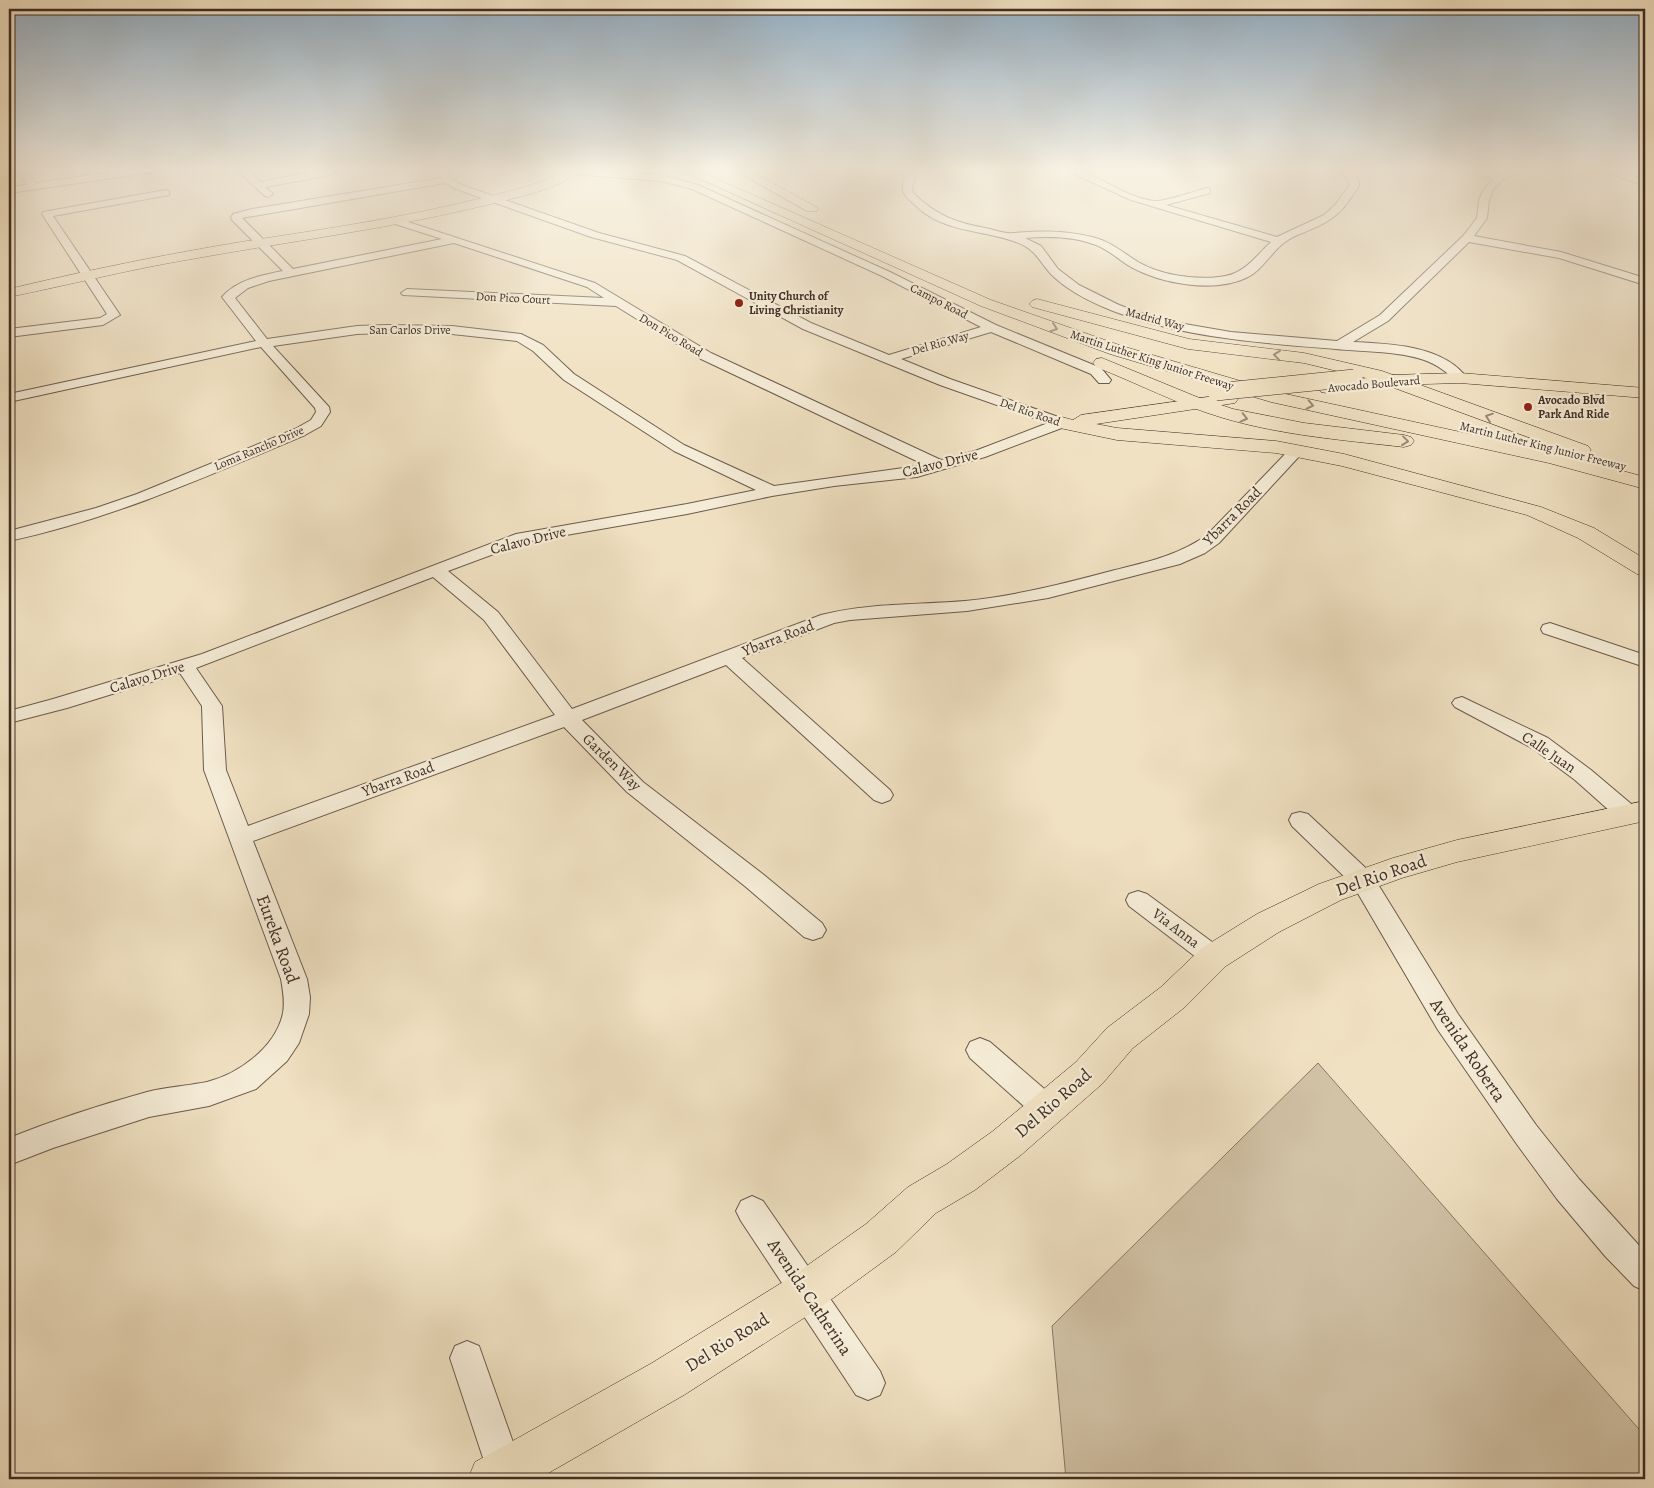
<svg xmlns="http://www.w3.org/2000/svg" width="1654" height="1488" font-family="Alegreya,serif">
<style>
.green{fill:#d2c3a7;stroke:#887866}
.lines{fill:none;stroke-linecap:round;stroke-linejoin:round}
.minor-casing{stroke:#6b5b4c;stroke-width:2}
.major-casing{stroke:#3f2e24;stroke-width:1}
.highway-casing{stroke:#3f2e24;stroke-width:1}
.minor{fill:#f5ecd7;fill-rule:evenodd}
.major{fill:#f0e1c2;fill-rule:evenodd}
.highway{fill:#f0e1c2;fill-rule:evenodd}
.major-bridge-casing{stroke:#3f2e24;stroke-width:18;stroke-linecap:butt}
.major-bridge{stroke:#f0e1c2;stroke-width:17}
.oneway{stroke:#988873}
.poi-dot{fill:#8f2418;stroke:#f5ecd7;stroke-width:2}
.labels{text-anchor:middle;dominant-baseline:central;stroke-width:4.5;stroke-linejoin:round;paint-order:stroke}
.far-poi-label{font-size:12px;font-weight:bold;fill:#3f2e24;stroke:#f5ecd7;text-anchor:start}
.far-street-label{font-size:12px;fill:#3f2e24;stroke:#f5ecd7}
.street-label{font-size:15px;fill:#3f2e24;stroke:#f5ecd7}
.near-street-label{font-size:18px;fill:#3f2e24;stroke:#f5ecd7}
</style>
<rect width="100%" height="100%" fill="#f0e1c2"/>
<filter id="stains"><feTurbulence type="fractalNoise" baseFrequency=".004" numOctaves="4"/><feColorMatrix values="0 0 0 0 .2 0 0 0 0 .09 0 0 0 0 .02 0 0 0 .5 -.17"/></filter>
<radialGradient id="worn" r=".72"><stop offset=".6" stop-color="#630" stop-opacity="0"/><stop offset="1" stop-color="#630" stop-opacity=".3"/></radialGradient>
<polygon class="green" points="1318,1063 1645,1436 1645,1479 1066,1479 1052,1326"/>
<g class="lines">
<g class="minor-casing">
<g id="minor">
<polygon points="14,168 23,168 36,183 141,168 165,168 161,171 9,193 9,187 27,185"/>
<polygon points="238,168 247,168 260,182 331,168 344,168 326,176 265,187 273,194 268,197 265,196 241,174"/>
<path d="M 439,168 L 448,168 L 450,179 L 462,185 L 599,233 L 685,256 L 811,323 L 889,355 L 981,327 L 882,276 L 692,189 L 661,181 L 572,174 L 567,171 L 572,168 L 661,175 L 698,185 L 890,272 L 996,325 L 1101,368 L 1111,380 L 1109,383 L 1099,383 L 1091,374 L 991,332 L 901,359 L 950,379 L 1067,420 L 1069,423 L 1067,426 L 985,457 L 917,477 L 834,486 L 772,496 L 687,514 L 526,542 L 448,571 L 498,612 L 572,709 L 821,615 C 868,603 917,605 965,601 C 1016,596 1066,583 1115,570 C 1148,562 1179,555 1207,535 L 1292,447 L 1302,447 L 1305,450 L 1219,543 L 1205,553 L 1180,564 L 1048,598 L 967,611 L 850,620 L 834,623 L 742,658 L 890,790 L 893,795 L 890,800 L 882,803 L 874,800 L 726,665 L 582,720 L 643,782 L 764,875 L 822,923 L 826,930 L 822,937 L 813,940 L 804,937 L 746,887 L 627,792 L 564,727 L 253,841 L 307,979 L 310,997 L 309,1014 L 299,1043 L 287,1061 L 256,1089 L 209,1106 L 149,1117 L 53,1148 L 9,1165 L 9,1138 C 54,1120 100,1105 147,1092 C 166,1087 187,1086 207,1082 C 239,1074 276,1047 283,1013 C 285,1002 283,990 281,979 L 204,770 L 202,706 L 180,673 L 67,708 L 9,723 L 9,711 L 53,699 L 202,654 L 516,534 L 687,504 L 756,490 L 674,451 L 564,380 L 533,351 L 517,341 L 452,334 L 387,333 L 357,334 L 273,346 L 329,407 L 330,412 L 321,426 L 305,435 C 208,476 112,519 9,541 L 9,531 L 96,508 L 137,494 L 295,429 L 311,420 L 316,412 L 315,408 L 261,347 L 9,402 L 9,394 L 256,341 L 222,297 C 236,280 262,275 283,271 L 232,220 L 231,218 L 233,214 L 252,209 L 441,178 ZM 445,183 L 456,189 L 591,237 L 677,260 L 803,329 L 940,385 L 1048,423 L 975,451 L 941,460 L 711,353 L 595,283 L 396,218 L 392,219 L 392,223 L 442,239 L 293,269 L 242,218 ZM 454,243 L 587,287 L 604,298 L 407,289 L 401,293 L 403,295 L 616,306 L 701,359 L 925,465 L 774,486 L 684,445 L 574,374 L 543,345 L 521,334 L 452,326 L 387,325 L 357,326 L 267,339 L 235,298 L 248,288 L 269,281 ZM 433,577 L 484,620 L 555,715 L 248,826 L 226,770 L 222,706 L 196,668 Z"/>
<path d="M 896,168 C 904,168 909,168 915,175 L 912,189 L 913,193 C 938,217 957,223 990,229 C 997,231 1006,234 1013,233 C 1040,231 1065,230 1092,237 C 1110,241 1122,252 1138,262 C 1161,275 1193,280 1219,277 C 1244,275 1254,258 1271,242 L 1131,200 L 1061,168 C 1094,168 1121,198 1155,201 C 1165,202 1195,191 1207,188 L 1210,189 L 1210,193 L 1166,205 L 1277,237 L 1324,215 L 1335,205 L 1349,186 L 1349,181 L 1340,168 L 1349,168 L 1359,181 L 1359,186 C 1351,197 1344,210 1332,218 C 1318,229 1299,232 1285,242 C 1271,252 1262,271 1246,278 C 1213,293 1162,284 1131,267 C 1119,260 1109,250 1096,245 C 1073,236 1049,236 1025,238 L 1041,246 L 1058,269 L 1079,285 L 1119,305 L 1147,315 L 1173,322 L 1231,332 L 1337,341 L 1380,315 L 1463,236 L 1477,218 L 1479,200 L 1484,189 L 1493,179 L 1454,168 L 1470,168 L 1498,175 L 1512,168 L 1523,168 L 1501,181 L 1493,190 L 1489,200 L 1487,218 L 1474,236 L 1561,252 L 1645,278 L 1645,285 L 1559,258 L 1469,242 L 1388,321 L 1353,342 C 1390,344 1443,345 1467,378 L 1465,381 C 1454,384 1451,375 1443,370 C 1430,360 1413,356 1397,354 C 1377,351 1356,351 1336,349 C 1261,343 1184,338 1113,311 C 1093,303 1070,292 1054,277 C 1039,263 1038,250 1016,242 C 981,229 943,233 915,205 C 911,201 904,196 903,191 C 902,186 904,180 905,176 Z"/>
<polygon points="1228,168 1237,168 1232,172 1229,171"/>
<polygon points="1596,168 1609,168 1645,180 1645,186"/>
<polygon points="166,190 169,191 169,195 53,216 120,315 103,325 9,337 9,329 100,318 107,314 42,214 43,212"/>
<polygon points="1550,623 1645,655 1645,667 1543,633 1541,629 1543,625"/>
<polygon points="1462,697 1548,738 1591,770 1636,808 1639,814 1636,820 1628,822 1620,820 1575,780 1532,748 1455,707 1452,703 1455,699"/>
<polygon points="1300,812 1308,814 1371,873 1458,1014 1536,1125 1579,1179 1645,1252 1645,1291 1634,1286 1605,1256 1557,1199 1516,1143 1438,1030 1353,885 1292,826 1289,820 1292,814"/>
<polygon points="1138,891 1147,894 1223,950 1227,957 1223,964 1214,967 1205,964 1129,906 1126,900 1129,894"/>
<polygon points="980,1038 990,1042 1056,1099 1060,1108 1056,1117 1046,1121 1036,1117 970,1058 966,1050 970,1042"/>
<polygon points="752,1196 763,1201 880,1371 885,1383 880,1395 868,1400 856,1395 741,1221 736,1211 741,1201"/>
<polygon points="467,1341 479,1346 526,1479 490,1479 450,1358 455,1346"/>
</g>
</g>
<g class="major-casing">
<g id="major">
<path d="M 568,168 L 582,168 C 566,187 522,196 499,202 C 396,228 291,241 186,260 C 127,270 68,285 9,297 L 9,289 C 88,270 167,254 247,241 C 327,229 407,217 486,197 C 514,190 544,184 568,168 Z"/>
<polygon points="1460,373 1645,388 1645,398 1460,383 1391,385 1327,393 1321,392 1318,388 1321,384 1327,383 1391,375"/>
<polygon points="1229,394 1235,395 1238,399 1235,403 1096,424 1117,428 1276,441 1344,454 1541,507 1594,528 1645,559 1645,576 1637,574 1578,538 1527,515 1342,466 1276,453 1117,440 1055,427 1053,423 1055,419 1062,417 1073,420 1081,415"/>
<polygon points="1645,801 1645,821 1457,862 1402,878 1341,900 1279,932 1226,966 1185,1007 1133,1048 1102,1084 1021,1155 975,1190 936,1213 896,1252 821,1307 684,1395 538,1479 468,1479 475,1462 652,1363 791,1277 866,1224 908,1187 947,1164 993,1131 1076,1062 1107,1028 1161,987 1202,948 1257,914 1319,884 1393,858 1457,840"/>
</g>
</g>
<g class="highway-casing">
<g id="highway">
<polygon points="676,168 692,168 991,300 1122,346 1281,393 1552,452 1645,477 1645,489 1549,463 1271,402 1110,354 981,306"/>
<polygon points="730,168 745,168 818,208 817,211 807,211"/>
<polygon points="1037,299 1189,339 1304,353 1382,371 1588,446 1591,450 1588,454 1581,456 1574,454 1370,379 1304,363 1188,349 1032,307 1029,304 1032,301"/>
<path d="M 1102,358 L 1197,397 L 1233,409 L 1304,423 L 1404,435 L 1411,437 L 1414,441 L 1411,445 L 1404,447 C 1342,440 1279,435 1220,417 C 1177,404 1137,383 1096,367 L 1093,363 L 1096,359 Z"/>
</g>
</g>
<use href="#minor" class="minor"/>
<use href="#major" class="major"/>
<use href="#highway" class="highway"/>
<g class="major-bridge-casing">
<polyline id="major-bridge" points="1216,392 1354,378"/>
</g>
<use href="#major-bridge" class="major-bridge"/>
</g>
<defs><path id="oneway-chevron" d="M-2-3.5L2.5 0L-2 3.5" fill="none" stroke-width="1.6" stroke-linecap="round" stroke-linejoin="round" transform="scale(1.25)"/></defs>
<g class="oneway">
<use href="#oneway-chevron" transform="translate(1054 328) rotate(19)"/>
<use href="#oneway-chevron" transform="translate(1277 355) rotate(-173)"/>
<use href="#oneway-chevron" transform="translate(1310 405) rotate(12)"/>
<use href="#oneway-chevron" transform="translate(1489 417) rotate(-161)"/>
<use href="#oneway-chevron" transform="translate(1244 418) rotate(14)"/>
<use href="#oneway-chevron" transform="translate(1405 441) rotate(7)"/>
</g>
<linearGradient id="sky" x2="0" y2="1"><stop stop-color="#93aec3"/><stop offset="0.45" stop-color="#f8f2e4"/><stop offset="1" stop-color="#f8f2e4" stop-opacity="0"/></linearGradient>
<rect width="1654" height="376" fill="url(#sky)"/>
<g class="poi-dot">
<circle cx="739" cy="303" r="5"/>
<circle cx="1528" cy="407" r="5"/>
</g>
<g class="labels">
<g class="far-poi-label">
<text x="749" y="296">Unity Church of<tspan x="749" dy="14">Living Christianity</tspan></text>
<text x="1538" y="400">Avocado Blvd<tspan x="1538" dy="14">Park And Ride</tspan></text>
</g>
<g class="far-street-label">
<text transform="translate(513 298) rotate(3)">Don Pico Court</text>
<text transform="translate(939 301) rotate(27)">Campo Road</text>
<text transform="translate(1155 319) rotate(15)">Madrid Way</text>
<text x="410" y="330">San Carlos Drive</text>
<text transform="translate(671 335) rotate(31)">Don Pico Road</text>
<text transform="translate(940 343) rotate(-16)">Del Rio Way</text>
<text transform="translate(1152 360) rotate(18)">Martin Luther King Junior Freeway</text>
<text transform="translate(1374 384) rotate(-5)">Avocado Boulevard</text>
<text transform="translate(1030 412) rotate(19)">Del Rio Road</text>
<text transform="translate(1543 446) rotate(14)">Martin Luther King Junior Freeway</text>
<text transform="translate(259 448) rotate(-23)">Loma Rancho Drive</text>
</g>
<g class="street-label">
<text transform="translate(940 463) rotate(-14)">Calavo Drive</text>
<text transform="translate(1232 516) rotate(-45)">Ybarra Road</text>
<text transform="translate(528 540) rotate(-14)">Calavo Drive</text>
<text transform="translate(778 638) rotate(-21)">Ybarra Road</text>
<text transform="translate(147 677) rotate(-17)">Calavo Drive</text>
<text transform="translate(1549 752) rotate(34)">Calle Juan</text>
<text transform="translate(612 762) rotate(44)">Garden Way</text>
<text transform="translate(398 779) rotate(-20)">Ybarra Road</text>
<text transform="translate(1176 928) rotate(37)">Via Anna</text>
</g>
<g class="near-street-label">
<text transform="translate(1381 875) rotate(-19)">Del Rio Road</text>
<text transform="translate(278 939) rotate(70)">Eureka Road</text>
<text transform="translate(1468 1050) rotate(56)">Avenida Roberta</text>
<text transform="translate(1053 1103) rotate(-41)">Del Rio Road</text>
<text transform="translate(810 1297) rotate(56)">Avenida Catherina</text>
<text transform="translate(727 1342) rotate(-32)">Del Rio Road</text>
</g>
</g>
<rect width="1654" height="1488" fill="none" stroke="#f0e1c2" stroke-width="30"/>
<rect x="10" y="10" width="1634" height="1468" fill="none" stroke="#3f2e24" stroke-width="2.5"/>
<rect x="15" y="15" width="1624" height="1458" fill="none" stroke="#3f2e24"/>
<rect width="100%" height="100%" filter="url(#stains)"/>
<rect width="100%" height="100%" fill="url(#worn)"/>
</svg>
